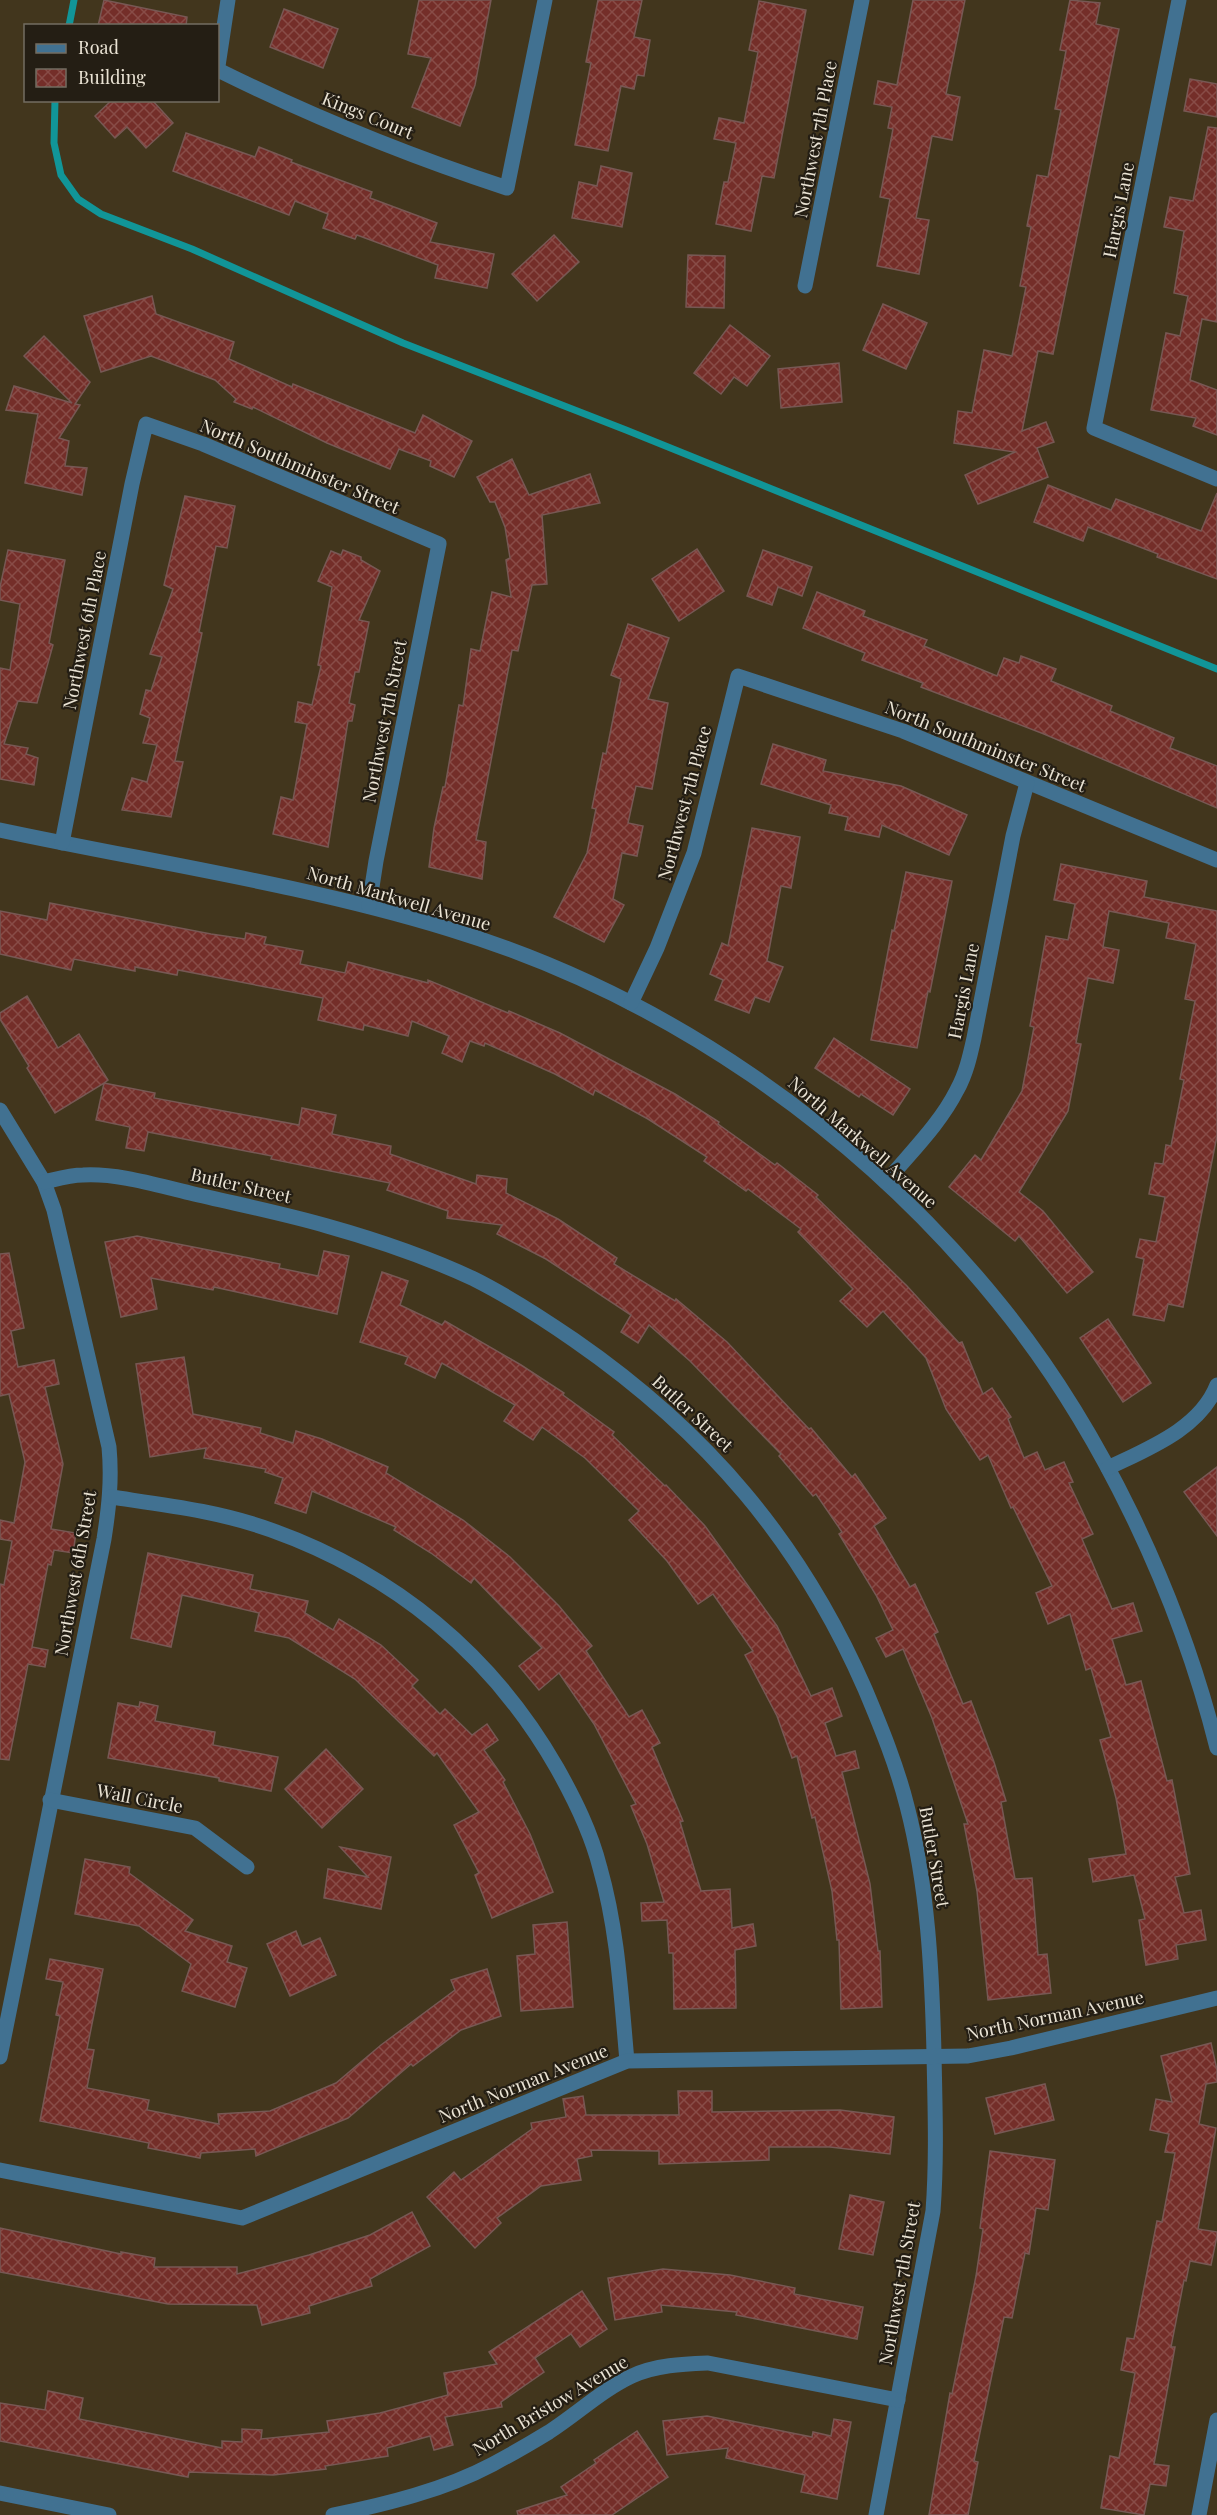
<svg xmlns="http://www.w3.org/2000/svg" width="1217" height="2515" font-family="'Playfair Display',serif">
<style>
.lines{fill:none;stroke-linecap:round;stroke-linejoin:round}
.stream{stroke:#119598;stroke-width:7}
.building{fill:url(#building-cross-hatch);stroke:#775854;stroke-width:1.5}
.minor{stroke:#417191;stroke-width:15}
.labels{text-anchor:middle;dominant-baseline:central;stroke-width:4.5;stroke-linejoin:round;paint-order:stroke}
.street-label{font-size:18px;fill:#eae3d4;stroke:#241e14}
</style>
<defs>
<pattern id="building-cross-hatch" width="8" height="8" patternUnits="userSpaceOnUse" patternTransform="scale(1.5)"><rect width="8" height="8" fill="#742e29"/><path d="M0 0l8 8M0 8l8-8" fill="none" stroke="#884c47"/></pattern>
</defs>
<rect width="100%" height="100%" fill="#42361d"/>
<g class="lines">
<g class="stream">
<polyline points="69,26 74,0"/>
<polyline points="55,100 54,143 61,175 78,199 101,214 192,249 403,343 626,430 1217,669"/>
</g>
</g>
<g class="building">
<polygon points="104,0 187,17 186,26 98,26"/>
<polygon points="419,0 491,0 475,85 460,126 412,107 431,58 408,54"/>
<polygon points="598,0 642,0 634,37 650,40 644,76 637,75 634,89 621,86 608,151 575,145 591,63 586,62"/>
<polygon points="913,0 965,0 946,94 960,97 952,140 932,136 916,218 929,220 919,274 877,266 890,199 880,197 893,129 888,128 892,107 874,104 878,81 897,85"/>
<polygon points="1070,0 1100,3 1096,24 1119,29 1053,354 1038,351 1022,431 1046,422 1054,442 1037,448 1048,477 978,504 965,475 1015,452 954,443 958,411 972,413 984,350 1012,356 1026,287 1020,286 1031,227 1027,226 1037,175 1048,177 1061,110 1055,109 1066,51 1060,50"/>
<polygon points="759,1 806,10 774,178 762,176 751,231 716,224 724,182 728,182 736,143 714,139 719,118 744,123 758,52 749,50"/>
<polygon points="284,9 338,29 323,68 270,47"/>
<polygon points="1190,79 1217,84 1217,117 1184,111"/>
<polygon points="112,100 152,100 173,123 146,148 127,127 115,138 95,116"/>
<polygon points="1208,127 1217,128 1217,322 1202,319 1190,380 1217,390 1217,435 1193,426 1196,418 1151,410 1166,333 1180,336 1188,296 1174,293 1184,231 1164,227 1170,197 1193,201"/>
<polygon points="186,133 255,157 259,147 292,160 291,162 372,192 370,198 437,223 430,242 494,254 487,288 435,278 438,265 357,235 355,239 323,228 328,214 295,201 289,215 173,171"/>
<polygon points="601,166 632,173 622,227 572,218 579,182 597,186"/>
<polygon points="554,235 579,262 537,301 512,274"/>
<polygon points="688,255 725,256 724,308 686,307"/>
<polygon points="152,296 156,314 234,342 229,359 292,387 293,384 415,433 423,415 472,441 454,477 430,466 431,461 399,449 390,469 327,443 253,407 252,409 234,402 236,399 215,380 151,356 101,372 84,316"/>
<polygon points="883,304 927,323 906,369 863,350"/>
<polygon points="730,325 770,356 747,386 734,377 721,394 694,373"/>
<polygon points="44,336 90,382 75,404 80,405 59,438 69,441 65,466 87,468 82,495 25,483 38,414 6,410 14,386 72,403 24,356"/>
<polygon points="839,363 842,402 781,408 778,369"/>
<polygon points="512,459 529,495 590,474 600,503 542,515 547,584 532,585 518,651 512,650 476,840 486,842 482,879 429,867 434,828 443,787 445,787 459,705 463,706 471,649 480,651 492,592 511,597 506,560 510,558 505,527 495,502 490,502 477,477"/>
<polygon points="1048,485 1111,510 1116,499 1201,531 1217,493 1217,579 1157,557 1158,554 1088,527 1083,541 1034,522"/>
<polygon points="185,496 235,506 227,548 216,546 199,632 202,633 175,761 183,762 171,817 122,810 132,778 147,782 157,745 143,743 150,718 140,714 146,690 151,691 162,657 150,654 173,589 164,585"/>
<polygon points="697,549 724,591 679,621 652,579"/>
<polygon points="8,550 65,560 49,643 53,645 37,703 18,701 4,744 28,748 26,754 38,758 34,785 0,779 0,668 10,670 20,604 0,600 0,587"/>
<polygon points="343,550 361,557 361,560 380,571 359,620 369,622 359,672 355,672 349,703 355,705 352,721 348,721 328,847 273,834 281,797 293,800 307,724 295,722 298,702 312,705 321,666 318,665 332,587 318,581 331,551 341,555"/>
<polygon points="763,550 812,567 802,596 778,587 772,605 747,596"/>
<polygon points="817,592 865,611 863,616 927,640 924,646 997,676 1004,658 1019,663 1021,656 1056,669 1051,681 1112,706 1110,711 1174,738 1170,748 1217,766 1217,808 1044,734 921,687 923,683 862,660 865,653 803,628"/>
<polygon points="628,624 669,638 648,699 668,703 652,789 636,786 628,823 643,826 637,856 622,853 613,899 624,905 604,942 554,917 587,853 596,809 592,808 603,753 606,754 621,679 611,675"/>
<polygon points="773,744 826,760 823,771 901,786 967,815 949,855 882,825 879,837 845,830 848,817 829,813 831,805 761,784"/>
<polygon points="752,828 800,837 791,888 781,886 767,961 783,967 769,1002 755,997 749,1013 715,1000 723,980 710,974 722,943 728,946"/>
<polygon points="1061,864 1147,881 1144,897 1217,911 1217,1136 1183,1307 1168,1304 1164,1321 1133,1315 1144,1259 1136,1257 1140,1239 1156,1242 1165,1197 1149,1194 1155,1163 1163,1164 1166,1145 1171,1146 1184,1080 1180,1079 1195,1001 1185,999 1196,944 1166,938 1169,923 1109,911 1103,947 1119,950 1113,983 1088,978 1076,1043 1081,1044 1068,1111 1019,1192 1043,1211 1093,1272 1067,1293 1019,1236 1015,1241 949,1187 975,1155 981,1160 1022,1091 1034,1027 1030,1026 1046,936 1068,940 1075,904 1054,900"/>
<polygon points="906,872 952,881 930,992 928,991 917,1048 871,1040 892,930 894,931"/>
<polygon points="50,903 211,934 245,939 246,933 266,937 264,944 303,951 300,964 345,973 348,962 428,983 428,980 508,1013 509,1011 560,1033 675,1094 719,1122 718,1124 775,1165 777,1163 818,1195 816,1197 907,1286 959,1343 962,1342 983,1394 992,1388 1011,1417 1008,1419 1024,1458 1037,1452 1045,1470 1064,1462 1073,1482 1069,1483 1093,1534 1082,1539 1112,1609 1133,1603 1142,1631 1112,1639 1126,1685 1141,1681 1167,1781 1172,1780 1190,1874 1175,1877 1184,1913 1201,1910 1206,1940 1176,1945 1178,1959 1146,1965 1139,1920 1145,1919 1134,1875 1093,1882 1089,1859 1126,1854 1116,1798 1100,1740 1111,1737 1091,1668 1086,1670 1070,1614 1048,1624 1036,1593 1052,1586 1013,1507 1011,1508 988,1455 980,1460 946,1409 926,1358 883,1311 867,1327 840,1301 853,1289 798,1232 801,1229 748,1189 746,1191 704,1161 707,1157 648,1119 595,1090 593,1095 555,1074 485,1043 484,1046 470,1041 462,1062 442,1053 449,1036 412,1021 408,1036 364,1025 363,1030 318,1020 323,998 178,970 177,975 135,967 135,971 74,959 71,970 0,954 0,911 47,920"/>
<polygon points="27,996 58,1048 79,1034 108,1080 104,1083 155,1093 154,1098 299,1125 302,1108 336,1115 332,1134 391,1146 390,1154 476,1184 477,1175 507,1179 506,1193 558,1219 617,1258 614,1264 675,1301 676,1299 727,1342 809,1429 811,1428 852,1477 855,1474 886,1518 874,1526 910,1587 915,1584 938,1632 934,1634 963,1704 971,1701 994,1762 1006,1801 1001,1802 1015,1879 1032,1878 1038,1955 1047,1954 1051,1993 988,2000 977,1891 964,1824 968,1824 932,1718 903,1649 886,1657 876,1638 893,1630 876,1595 839,1534 842,1532 816,1494 813,1496 779,1456 781,1454 690,1361 649,1325 638,1343 621,1332 631,1315 546,1259 497,1234 502,1225 447,1218 448,1211 387,1190 390,1183 271,1159 272,1156 148,1132 144,1151 126,1148 130,1127 96,1120 104,1083 55,1113 27,1068 29,1066 0,1019 0,1013"/>
<polygon points="834,1038 910,1089 893,1115 861,1094 859,1097 815,1068"/>
<polygon points="137,1236 280,1264 279,1268 318,1276 324,1251 349,1256 337,1314 214,1287 213,1290 151,1278 157,1309 121,1317 105,1242"/>
<polygon points="9,1253 24,1328 11,1331 18,1367 54,1360 59,1384 45,1387 63,1464 51,1529 76,1533 73,1553 54,1550 51,1565 48,1564 32,1647 48,1650 45,1667 28,1664 9,1760 0,1759 0,1584 4,1585 12,1541 0,1539 0,1520 14,1523 25,1462 9,1394 0,1396 0,1254"/>
<polygon points="382,1272 408,1281 400,1305 442,1325 445,1321 521,1365 564,1393 563,1395 614,1432 612,1435 665,1486 666,1485 705,1526 777,1626 811,1696 832,1688 842,1716 825,1723 836,1756 855,1751 859,1768 842,1772 870,1884 878,1951 880,1951 882,2007 841,2009 839,1940 837,1940 832,1891 815,1817 812,1818 797,1756 792,1758 777,1716 745,1655 753,1651 713,1594 698,1604 667,1561 629,1520 639,1511 585,1458 542,1427 533,1440 504,1421 515,1405 442,1363 435,1378 405,1364 408,1357 360,1342"/>
<polygon points="1108,1319 1151,1383 1123,1402 1080,1338"/>
<polygon points="184,1357 193,1414 261,1428 260,1433 293,1443 296,1431 322,1439 388,1467 386,1473 463,1520 510,1557 559,1606 592,1646 586,1651 629,1717 642,1710 660,1743 652,1747 683,1821 680,1822 701,1891 730,1889 732,1928 753,1924 756,1946 735,1950 736,2008 674,2009 673,1953 669,1953 667,1920 642,1921 641,1903 664,1902 647,1844 631,1806 636,1804 594,1724 559,1673 539,1690 519,1666 542,1648 474,1578 471,1583 431,1553 394,1530 396,1527 312,1491 306,1513 275,1503 283,1478 265,1472 266,1469 204,1458 206,1448 150,1457 136,1364"/>
<polygon points="1217,1467 1217,1536 1184,1492"/>
<polygon points="148,1553 253,1575 250,1589 308,1601 305,1613 333,1630 339,1619 381,1645 418,1680 412,1686 440,1714 445,1709 472,1735 487,1724 498,1740 484,1750 505,1780 503,1782 530,1834 553,1892 492,1918 475,1875 479,1873 454,1825 479,1812 437,1753 434,1756 355,1679 289,1638 255,1631 259,1613 182,1595 171,1647 131,1638"/>
<polygon points="140,1702 158,1706 155,1721 215,1732 213,1745 278,1757 271,1791 219,1781 219,1778 108,1758 118,1703 139,1707"/>
<polygon points="326,1749 363,1789 322,1828 285,1789"/>
<polygon points="340,1847 391,1857 381,1909 324,1898 328,1869 368,1877"/>
<polygon points="85,1859 130,1867 129,1873 193,1920 185,1931 232,1946 227,1962 247,1968 235,2007 182,1991 191,1964 139,1926 75,1914"/>
<polygon points="567,1922 573,2007 521,2011 517,1956 535,1954 533,1925"/>
<polygon points="296,1931 302,1946 320,1938 336,1975 290,1996 267,1944"/>
<polygon points="50,1959 103,1969 87,2049 94,2050 87,2088 149,2100 147,2110 219,2124 218,2114 270,2111 336,2083 381,2045 455,1990 451,1980 487,1969 501,2016 461,2030 413,2066 411,2064 348,2118 256,2156 255,2149 201,2153 200,2158 148,2148 149,2143 40,2121 60,2016 56,2015 63,1982 46,1979"/>
<polygon points="1211,2043 1217,2070 1217,2082 1206,2084 1199,2124 1216,2128 1198,2229 1217,2232 1217,2236 1211,2265 1190,2261 1186,2281 1184,2280 1171,2347 1175,2347 1154,2464 1169,2466 1166,2486 1150,2484 1144,2515 1101,2508 1110,2456 1119,2458 1135,2373 1121,2370 1127,2338 1134,2339 1157,2221 1162,2222 1175,2153 1165,2152 1169,2134 1150,2130 1156,2099 1172,2102 1161,2056"/>
<polygon points="1045,2084 1054,2120 995,2134 986,2098"/>
<polygon points="678,2091 712,2091 712,2112 840,2110 894,2117 890,2154 830,2147 769,2147 769,2160 659,2164 659,2151 591,2150 592,2156 577,2159 581,2180 541,2186 497,2218 501,2223 475,2248 427,2197 454,2172 461,2180 532,2129 531,2123 566,2117 563,2099 583,2096 586,2115 679,2115"/>
<polygon points="990,2151 1055,2160 1048,2210 1036,2208 1029,2254 1025,2253 1012,2318 1004,2317 974,2461 978,2462 968,2515 929,2515 950,2393 952,2394 976,2276 983,2229 980,2228"/>
<polygon points="850,2195 884,2202 873,2255 839,2249"/>
<polygon points="412,2212 430,2246 370,2279 372,2286 309,2306 310,2313 262,2325 257,2305 168,2304 0,2272 0,2228 121,2254 121,2252 155,2258 154,2267 237,2267 237,2274 309,2255 370,2235"/>
<polygon points="663,2269 730,2275 795,2288 794,2294 863,2307 857,2339 736,2315 737,2312 661,2305 662,2312 615,2320 608,2278"/>
<polygon points="582,2291 607,2329 580,2347 571,2334 535,2358 544,2372 501,2402 502,2407 445,2417 453,2445 434,2450 430,2436 387,2448 388,2456 325,2466 326,2469 273,2475 189,2472 188,2477 0,2441 0,2403 45,2410 48,2391 83,2398 79,2419 222,2448 222,2441 242,2442 242,2429 262,2430 261,2439 329,2432 327,2421 380,2413 448,2395 444,2373 497,2364 489,2352"/>
<polygon points="707,2416 812,2437 813,2432 831,2436 834,2419 851,2422 837,2499 801,2492 805,2475 726,2458 728,2448 667,2455 663,2421"/>
<polygon points="637,2431 668,2477 612,2515 518,2515 517,2511 567,2495 561,2487 596,2463 594,2460"/>
</g>
<g class="lines">
<g class="minor">
<polyline points="1179,0 1094,428 1217,479"/>
<polyline points="218,66 228,0"/>
<path d="M 218,70 C 311,116 409,156 507,188 L 545,0"/>
<polyline points="805,286 862,0"/>
<path d="M 0,830 C 150,862 302,884 449,929 C 663,994 857,1128 998,1302 C 1100,1427 1178,1592 1217,1748"/>
<polyline points="62,843 132,484 146,424 203,444 439,544 376,861 369,906"/>
<polyline points="631,1003 657,948 694,853 738,676 903,731 1217,860"/>
<path d="M 0,1110 L 44,1182 L 54,1210 L 109,1447 C 112,1479 109,1507 104,1539 L 0,2057"/>
<path d="M 44,1182 C 57,1179 70,1175 83,1175 C 118,1173 156,1185 190,1193 C 236,1204 282,1213 327,1226 C 377,1240 427,1257 474,1279 C 508,1296 542,1318 574,1340 C 707,1432 800,1541 865,1689 C 881,1727 897,1766 907,1806 C 928,1887 932,1971 934,2054 C 935,2107 937,2158 933,2211 L 876,2515"/>
<path d="M 886,1182 C 910,1153 940,1124 957,1090 C 966,1074 970,1056 974,1038 L 1013,836 L 1027,783"/>
<path d="M 1108,1468 C 1147,1449 1200,1429 1217,1385"/>
<path d="M 111,1497 C 165,1505 219,1511 271,1530 C 394,1574 492,1654 557,1768 C 575,1800 591,1832 600,1868 C 618,1931 621,1996 627,2061"/>
<polyline points="50,1800 195,1828 247,1867"/>
<polyline points="0,2170 242,2218 627,2061 968,2056 1011,2048 1217,1998"/>
<polyline points="0,2493 109,2515"/>
<path d="M 333,2515 C 387,2504 444,2490 493,2464 C 512,2454 531,2443 549,2432 C 577,2414 602,2390 632,2376 C 656,2365 683,2364 708,2363 L 898,2400"/>
<polyline points="1199,2515 1217,2420"/>
</g>
</g>
<g class="labels">
<g class="street-label">
<text transform="translate(368 115) rotate(22)">Kings Court</text>
<text transform="translate(815 139) rotate(-79)">Northwest 7th Place</text>
<text transform="translate(1118 210) rotate(-79)">Hargis Lane</text>
<text transform="translate(300 466) rotate(23)">North Southminster Street</text>
<text transform="translate(84 630) rotate(-79)">Northwest 6th Place</text>
<text transform="translate(384 721) rotate(-79)">Northwest 7th Street</text>
<text transform="translate(986 746) rotate(22)">North Southminster Street</text>
<text transform="translate(684 803) rotate(-75)">Northwest 7th Place</text>
<text transform="translate(399 898) rotate(16)">North Markwell Avenue</text>
<text transform="translate(963 991) rotate(-79)">Hargis Lane</text>
<text transform="translate(863 1142) rotate(41)">North Markwell Avenue</text>
<text transform="translate(241 1185) rotate(13)">Butler Street</text>
<text transform="translate(693 1413) rotate(43)">Butler Street</text>
<text transform="translate(75 1573) rotate(-80)">Northwest 6th Street</text>
<text transform="translate(140 1798) rotate(11)">Wall Circle</text>
<text transform="translate(935 1857) rotate(80)">Butler Street</text>
<text transform="translate(1055 2015) rotate(-12)">North Norman Avenue</text>
<text transform="translate(523 2083) rotate(-22)">North Norman Avenue</text>
<text transform="translate(899 2283) rotate(-80)">Northwest 7th Street</text>
<text transform="translate(550 2405) rotate(-31)">North Bristow Avenue</text>
</g>
</g>
<rect x="24" y="24" width="195" height="78" fill="#241e14" stroke="#736d61" stroke-width="1.5"/>
<rect x="36" y="44" width="30" height="9" fill="#417191" stroke="#736d61" stroke-width="1.5"/>
<text x="78" y="54" font-size="18" fill="#eae3d4">Road</text>
<rect x="36" y="69" width="30" height="18" fill="url(#building-cross-hatch)" stroke="#736d61" stroke-width="1.5"/>
<text x="78" y="84" font-size="18" fill="#eae3d4">Building</text>
</svg>
